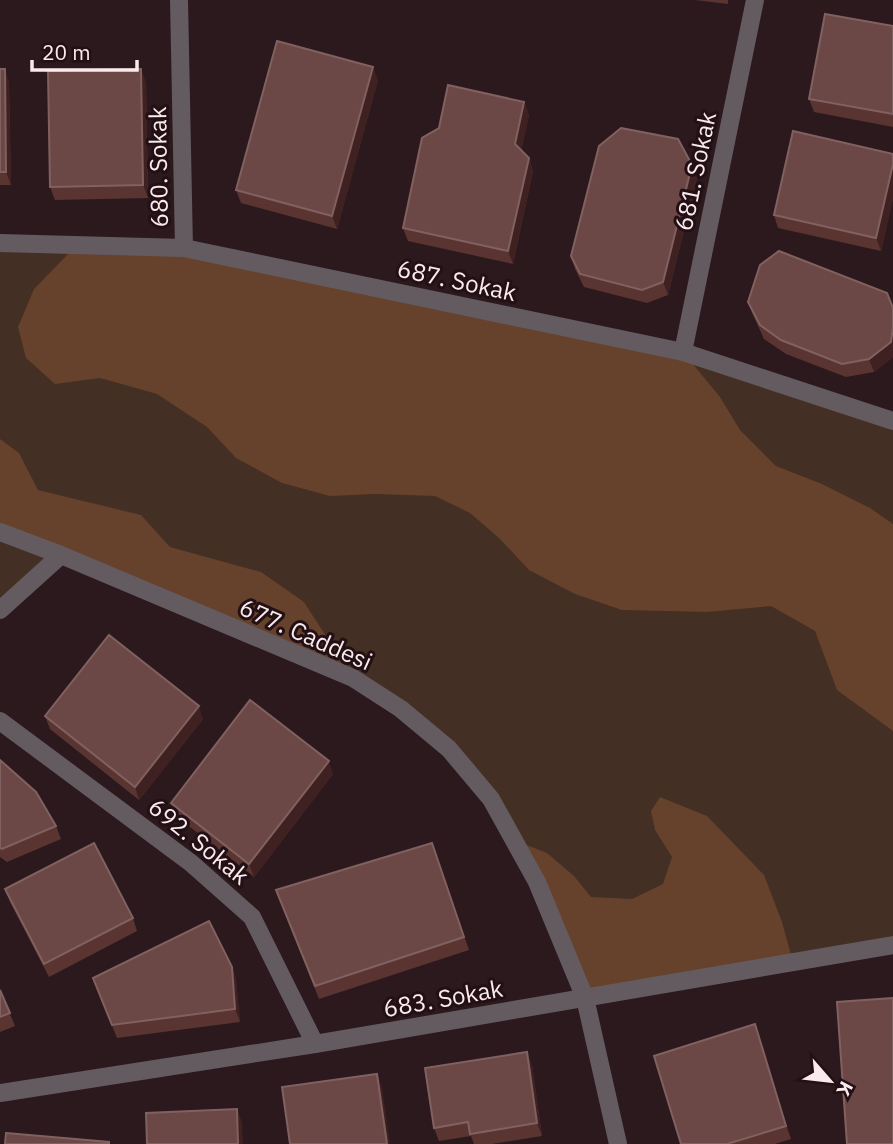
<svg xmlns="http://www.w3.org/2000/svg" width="893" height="1144" font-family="'IBM Plex Sans',sans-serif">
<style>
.green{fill:#442f24}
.forest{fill:#66412c}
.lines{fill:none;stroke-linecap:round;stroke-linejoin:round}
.street{stroke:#645b61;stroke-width:18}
.wall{fill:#5a3431}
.shaded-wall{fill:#402121}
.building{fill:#6b4745;stroke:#816160;stroke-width:2}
.labels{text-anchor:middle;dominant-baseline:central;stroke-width:6;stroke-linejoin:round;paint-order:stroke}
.street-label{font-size:24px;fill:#f8eaed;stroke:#221015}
</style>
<rect width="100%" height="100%" fill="#2c191e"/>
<polygon class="green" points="0,243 184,248 683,352 893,421 893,945 585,998 491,799 401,708 62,555 0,610"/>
<g class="forest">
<polygon points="184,248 683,352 720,397 740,430 776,466 822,484 870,508 893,524 893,731 837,690 815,631 771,606 707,612 622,610 575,594 529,570 499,538 470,513 435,496 376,494 330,496 282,483 236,458 207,427 157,394 100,378 55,384 26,358 18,327 34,289 69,253"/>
<polygon points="0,439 19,453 38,490 141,515 170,547 261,572 304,602 353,678 0,532"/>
<polygon points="660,797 707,816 764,875 782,922 793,962 585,998 514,840 547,853 574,876 591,897 632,899 663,884 672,857 655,830 651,811"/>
</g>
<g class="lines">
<g class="street">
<polyline points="179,0 184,248"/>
<polyline points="0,243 184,248 683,352 893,421"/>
<polyline points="683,352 755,0"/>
<polyline points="0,532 61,555 353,678 401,709 449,749 491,799 537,882 585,998 618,1144"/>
<polyline points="0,610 61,555"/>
<polyline points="0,721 191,863 252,917 315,1044"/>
<polyline points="0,1093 315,1044 893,945"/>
</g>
</g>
<g class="wall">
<polygon points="695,0 728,0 728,4"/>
<polygon points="893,26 893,127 814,112 809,99"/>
<polygon points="0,69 9,82 11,185 0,185"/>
<polygon points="378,80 337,229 241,203 236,190"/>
<polygon points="146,82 148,198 55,200 50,187"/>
<polygon points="524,102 529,115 521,151 529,158 533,171 513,264 408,241 403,228"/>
<polygon points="893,154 893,198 881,251 778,228 774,215"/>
<polygon points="697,178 668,295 647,303 584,287 575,269 571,256"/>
<polygon points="748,302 893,308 893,357 874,372 846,377 786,354 764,339 753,315"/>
<polygon points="45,716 203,719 139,800 50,729"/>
<polygon points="0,760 56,826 61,839 7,862 0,857"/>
<polygon points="333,774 254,877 176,816 171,803"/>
<polygon points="432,843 469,950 319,999 281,903"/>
<polygon points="5,889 133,918 137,931 49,977 10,902"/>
<polygon points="232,967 236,980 240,1022 117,1038 98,991"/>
<polygon points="0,990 15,1026 0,1032"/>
<polygon points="755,1024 791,1139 775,1144 681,1144"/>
<polygon points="532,1065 542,1136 492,1144 474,1144 471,1136 439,1141 434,1128"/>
</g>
<g class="shaded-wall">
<polygon points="373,67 378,80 337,229 332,216"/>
<polygon points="5,69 9,82 11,185 6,172"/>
<polygon points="141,69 146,82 148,198 143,185"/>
<polygon points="524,102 529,115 520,157 515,144"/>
<polygon points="529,158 533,171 513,264 508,251"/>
<polygon points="893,164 893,198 881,251 876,238"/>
<polygon points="692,165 697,178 668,295 663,282"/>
<polygon points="893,327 893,357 874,372 869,359"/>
<polygon points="199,706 203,719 139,800 135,787"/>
<polygon points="329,761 333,774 254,877 249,864"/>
<polygon points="232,967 236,980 240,1022 235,1009"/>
<polygon points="755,1024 759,1037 791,1139 786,1126"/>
<polygon points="527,1052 532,1065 542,1136 537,1123"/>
<polygon points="377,1074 382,1087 390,1144 387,1144"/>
<polygon points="237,1109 242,1122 243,1144 238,1144"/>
</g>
<g class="building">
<polygon points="825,14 893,26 893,114 809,99"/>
<polygon points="277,41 373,67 332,216 236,190"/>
<polygon points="0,69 5,69 6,172 0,172"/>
<polygon points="141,69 143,185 50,187 48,71"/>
<polygon points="448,85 524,102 515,144 529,158 508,251 403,228 422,138 439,128"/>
<polygon points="621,128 678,139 692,165 663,282 642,290 580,274 571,256 599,146"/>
<polygon points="793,131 893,154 893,164 876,238 774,215"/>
<polygon points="779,251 887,293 893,308 893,327 891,342 869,359 842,364 781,340 760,325 748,302 760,265"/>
<polygon points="109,635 199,706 135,787 45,716"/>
<polygon points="250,700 329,761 249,864 171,803"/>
<polygon points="0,760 36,792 56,826 2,849 0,848"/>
<polygon points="94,843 133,918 44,964 5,889"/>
<polygon points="432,843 464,937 315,986 276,890"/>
<polygon points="209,921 232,967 235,1009 112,1025 93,978"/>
<polygon points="0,990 10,1013 0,1017"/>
<polygon points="893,998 893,1144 847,1144 837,1002"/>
<polygon points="755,1024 786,1126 727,1144 681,1144 654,1056"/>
<polygon points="527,1052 537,1123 470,1134 468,1122 434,1128 425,1068"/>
<polygon points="377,1074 387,1144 290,1144 282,1087"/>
<polygon points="237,1109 238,1144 147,1144 146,1113"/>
<polygon points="6,1133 109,1142 109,1144 5,1144"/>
</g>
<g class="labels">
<g class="street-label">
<text transform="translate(158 167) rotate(-91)">680. Sokak</text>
<text transform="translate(695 171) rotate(-78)">681. Sokak</text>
<text transform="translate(457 280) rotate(12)">687. Sokak</text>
<text transform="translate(306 634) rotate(24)">677. Caddesi</text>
<text transform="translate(199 841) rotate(39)">692. Sokak</text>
<text transform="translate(443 998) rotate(-10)">683. Sokak</text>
</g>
</g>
<g transform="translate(830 1081) rotate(118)" stroke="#221015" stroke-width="5" paint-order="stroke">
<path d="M0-5L12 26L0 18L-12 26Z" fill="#f8eaed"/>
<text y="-10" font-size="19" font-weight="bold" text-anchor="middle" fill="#f8eaed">K</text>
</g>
<path d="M32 60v10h105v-10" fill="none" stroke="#f8eaed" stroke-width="3.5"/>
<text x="42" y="60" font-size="21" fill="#f8eaed" stroke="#221015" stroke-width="5" paint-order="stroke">20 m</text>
</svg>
